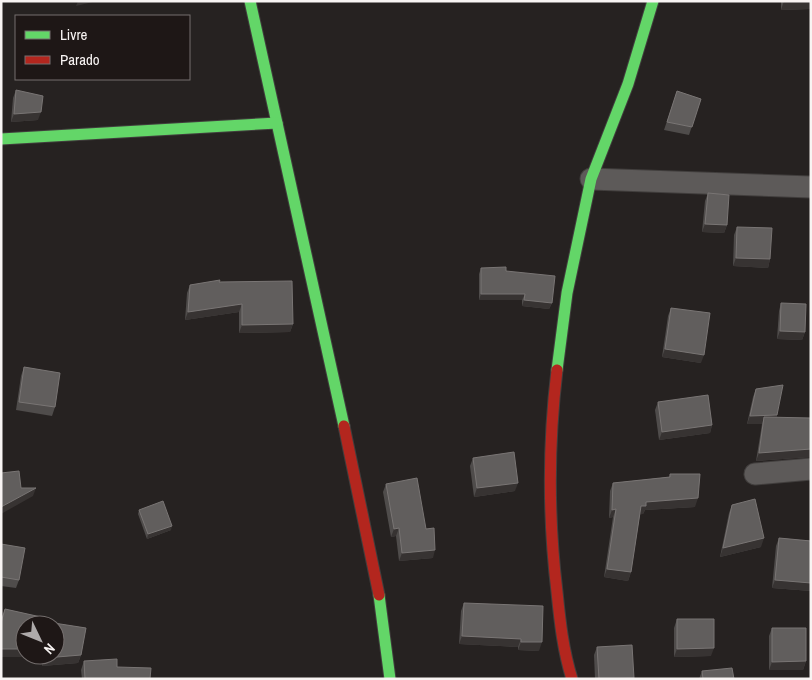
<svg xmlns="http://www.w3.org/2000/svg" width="812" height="680" font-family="'Archivo Narrow',sans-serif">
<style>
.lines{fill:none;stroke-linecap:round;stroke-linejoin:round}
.street-casing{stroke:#413e3d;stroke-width:23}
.fast-casing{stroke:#413e3d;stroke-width:13}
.jam-casing{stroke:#413e3d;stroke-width:13}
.street{stroke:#5d5a59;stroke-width:21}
.fast{stroke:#63d668;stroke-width:11}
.jam{stroke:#b3261e;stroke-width:11}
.wall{fill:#4f4c4b;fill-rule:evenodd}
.shaded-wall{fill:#373332}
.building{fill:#615e5d;stroke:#797574}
</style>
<rect width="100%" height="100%" fill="#262221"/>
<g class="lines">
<g class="street-casing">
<g id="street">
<polyline points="591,179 811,187"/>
<polyline points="755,474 811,469"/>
</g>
</g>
<g class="fast-casing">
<g id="fast">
<polyline points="250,1 344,426"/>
<polyline points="1,139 277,123"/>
<polyline points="557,370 567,293 591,179 628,84 653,1"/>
<polyline points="379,595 390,679"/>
</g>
</g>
<g class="jam-casing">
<g id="jam">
<path d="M 557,370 C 548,445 548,517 557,592 C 560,622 563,650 572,679"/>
<polyline points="344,426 379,595"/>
</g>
</g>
<use href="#street" class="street"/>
<use href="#fast" class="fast"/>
<use href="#jam" class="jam"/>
</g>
<g class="wall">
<polygon points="781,1 811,1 810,9 781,10"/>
<polygon points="16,90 38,120 11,122 13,98"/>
<polygon points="677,91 701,99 689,135 664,130"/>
<polygon points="708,193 727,225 724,233 702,232 705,201"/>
<polygon points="737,227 770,259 768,268 733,266 734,235"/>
<polygon points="481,268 506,271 552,303 549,309 522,306 522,300 479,300 479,274"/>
<polygon points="219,282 293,324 290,332 239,333 239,312 185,320 187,293 190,285"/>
<polygon points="781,303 805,332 802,340 777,339 779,311"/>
<polygon points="671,308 701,363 662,357 668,316"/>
<polygon points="24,367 55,407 52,416 16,410 21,376"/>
<polygon points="756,389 777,415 776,418 811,418 811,457 756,461 762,424 747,424 753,397"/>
<polygon points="658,402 712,425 710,433 659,440 655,410"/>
<polygon points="473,458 515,491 474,497 470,466"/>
<polygon points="670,474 695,507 645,510 643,514 640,514 631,572 628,581 604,577 613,517 609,518 610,491 613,483 669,477"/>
<polygon points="386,484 426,529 433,558 399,561 396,536 391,537 383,492"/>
<polygon points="732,505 761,547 720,557 729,513"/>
<polygon points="139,510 171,530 147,539 138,514"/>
<polygon points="779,538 811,541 811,591 772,588 776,546"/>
<polygon points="1,544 19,580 16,588 1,586"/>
<polygon points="464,603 539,651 518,650 518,647 459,644 461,611"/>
<path d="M 5,609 L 41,617 L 41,621 L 86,628 L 81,655 L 78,663 L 42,666 L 43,657 L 1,657 L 1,619 ZM 25,625 L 55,625 L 55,655 L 25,655 Z"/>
<polygon points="677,619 711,656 674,657 674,628"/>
<polygon points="772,628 806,661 803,670 769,670 769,636"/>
<polygon points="597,647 634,679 595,679 594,655"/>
<polygon points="84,661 117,667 150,679 82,679 81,670"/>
<polygon points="702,671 734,679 699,679"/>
</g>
<g class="shaded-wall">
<polygon points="78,1 97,1 76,6"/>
<polygon points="784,1 811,1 811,6 810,9 781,10"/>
<polygon points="41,112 38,120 11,122 14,114"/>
<polygon points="705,224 727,225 724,233 702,232"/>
<polygon points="736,258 770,259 768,268 733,266"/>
<polygon points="481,294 525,294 522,300 479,300"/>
<polygon points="524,300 552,303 549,309 522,306"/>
<polygon points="242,304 239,312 185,320 188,312"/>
<polygon points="293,324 290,332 239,333 242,325"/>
<polygon points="780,331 805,332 802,340 777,339"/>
<polygon points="665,349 704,355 701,363 662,357"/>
<polygon points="777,415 774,423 764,417 762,424 747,424 750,416"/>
<polygon points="712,425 710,433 659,440 662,432"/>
<polygon points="811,449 810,457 756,461 759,453"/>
<polygon points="518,483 515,491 474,497 477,488"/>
<polygon points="36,488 33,496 1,514 1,507"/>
<polygon points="698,498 695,507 645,510 643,514 638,515 641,506 646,502"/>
<polygon points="616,509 613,517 609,518 612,510"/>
<polygon points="172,526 171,530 147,539 148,534"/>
<polygon points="399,528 396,536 391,537 394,529"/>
<polygon points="764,538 761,547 720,557 723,548"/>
<polygon points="435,550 433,558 399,561 402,553"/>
<polygon points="607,569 631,572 628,581 604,577"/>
<polygon points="775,580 811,583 811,591 772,588"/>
<polygon points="462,636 521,639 518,647 459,644"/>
<polygon points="521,642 542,642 539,651 518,650"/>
<polygon points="714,648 711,656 674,657 677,649"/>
<polygon points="1,649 25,649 25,655 44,655 43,657 1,657"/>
<polygon points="81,655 78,663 42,666 45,658"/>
<polygon points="806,661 803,670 769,670 772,662"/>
</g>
<g class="building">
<polygon points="16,90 43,96 41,112 14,114"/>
<polygon points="677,91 701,99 692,127 667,122"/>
<polygon points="708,193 729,195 727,225 705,224"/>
<polygon points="737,227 772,228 770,259 736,258"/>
<polygon points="506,267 506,271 555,276 552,303 524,300 525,294 481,294 481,268"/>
<polygon points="220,280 219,282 292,281 293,324 242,325 242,304 188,312 190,285"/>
<polygon points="781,303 806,304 805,332 780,331"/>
<polygon points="671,308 710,313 704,355 665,349"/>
<polygon points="24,367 60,373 55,407 19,402"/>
<polygon points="783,385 777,415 750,416 756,389"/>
<polygon points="708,395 712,425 662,432 658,402"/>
<polygon points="764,417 811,418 811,449 759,453"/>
<polygon points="514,452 518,483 477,488 473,458"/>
<polygon points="19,471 21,488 36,488 1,507 1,473"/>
<polygon points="670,474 700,474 698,498 646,502 646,506 641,506 631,572 607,569 616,509 612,510 613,483 670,477"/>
<polygon points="417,478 426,529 434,528 435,550 402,553 399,528 394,529 386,484"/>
<polygon points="755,499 764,538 723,548 732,505"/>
<polygon points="163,501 172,526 148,534 139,510"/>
<polygon points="779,538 811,541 811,583 775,580"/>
<polygon points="1,544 25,548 19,580 1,577"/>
<polygon points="464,603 543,606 542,642 521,642 521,639 462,636"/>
<polygon points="5,609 41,617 41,621 86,628 81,655 45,658 45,655 55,655 55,625 25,625 25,649 1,649 1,623"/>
<polygon points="677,619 714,619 714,648 677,649"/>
<polygon points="772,628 806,628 806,661 772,662"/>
<polygon points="632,645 634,678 599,679 597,647"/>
<polygon points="117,659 117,667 151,668 150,679 85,679 84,661"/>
<polygon points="732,668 734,679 703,679 702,671"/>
</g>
<rect width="812" height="680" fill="none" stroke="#f8f4f3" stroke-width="5"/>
<rect x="15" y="15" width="175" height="65" fill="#1e1716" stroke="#756f6e"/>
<rect x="25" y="31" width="25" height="8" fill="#63d668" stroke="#756f6e"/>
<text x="60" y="40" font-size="15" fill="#f8f4f3">Livre</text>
<rect x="25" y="56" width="25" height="8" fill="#b3261e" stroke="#756f6e"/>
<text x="60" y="65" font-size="15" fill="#f8f4f3">Parado</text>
<g transform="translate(40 640) rotate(133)"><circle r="24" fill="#1e1716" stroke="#756f6e"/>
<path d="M0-4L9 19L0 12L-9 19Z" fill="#aeaaaa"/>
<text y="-8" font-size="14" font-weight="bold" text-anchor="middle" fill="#f8f4f3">N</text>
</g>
</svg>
